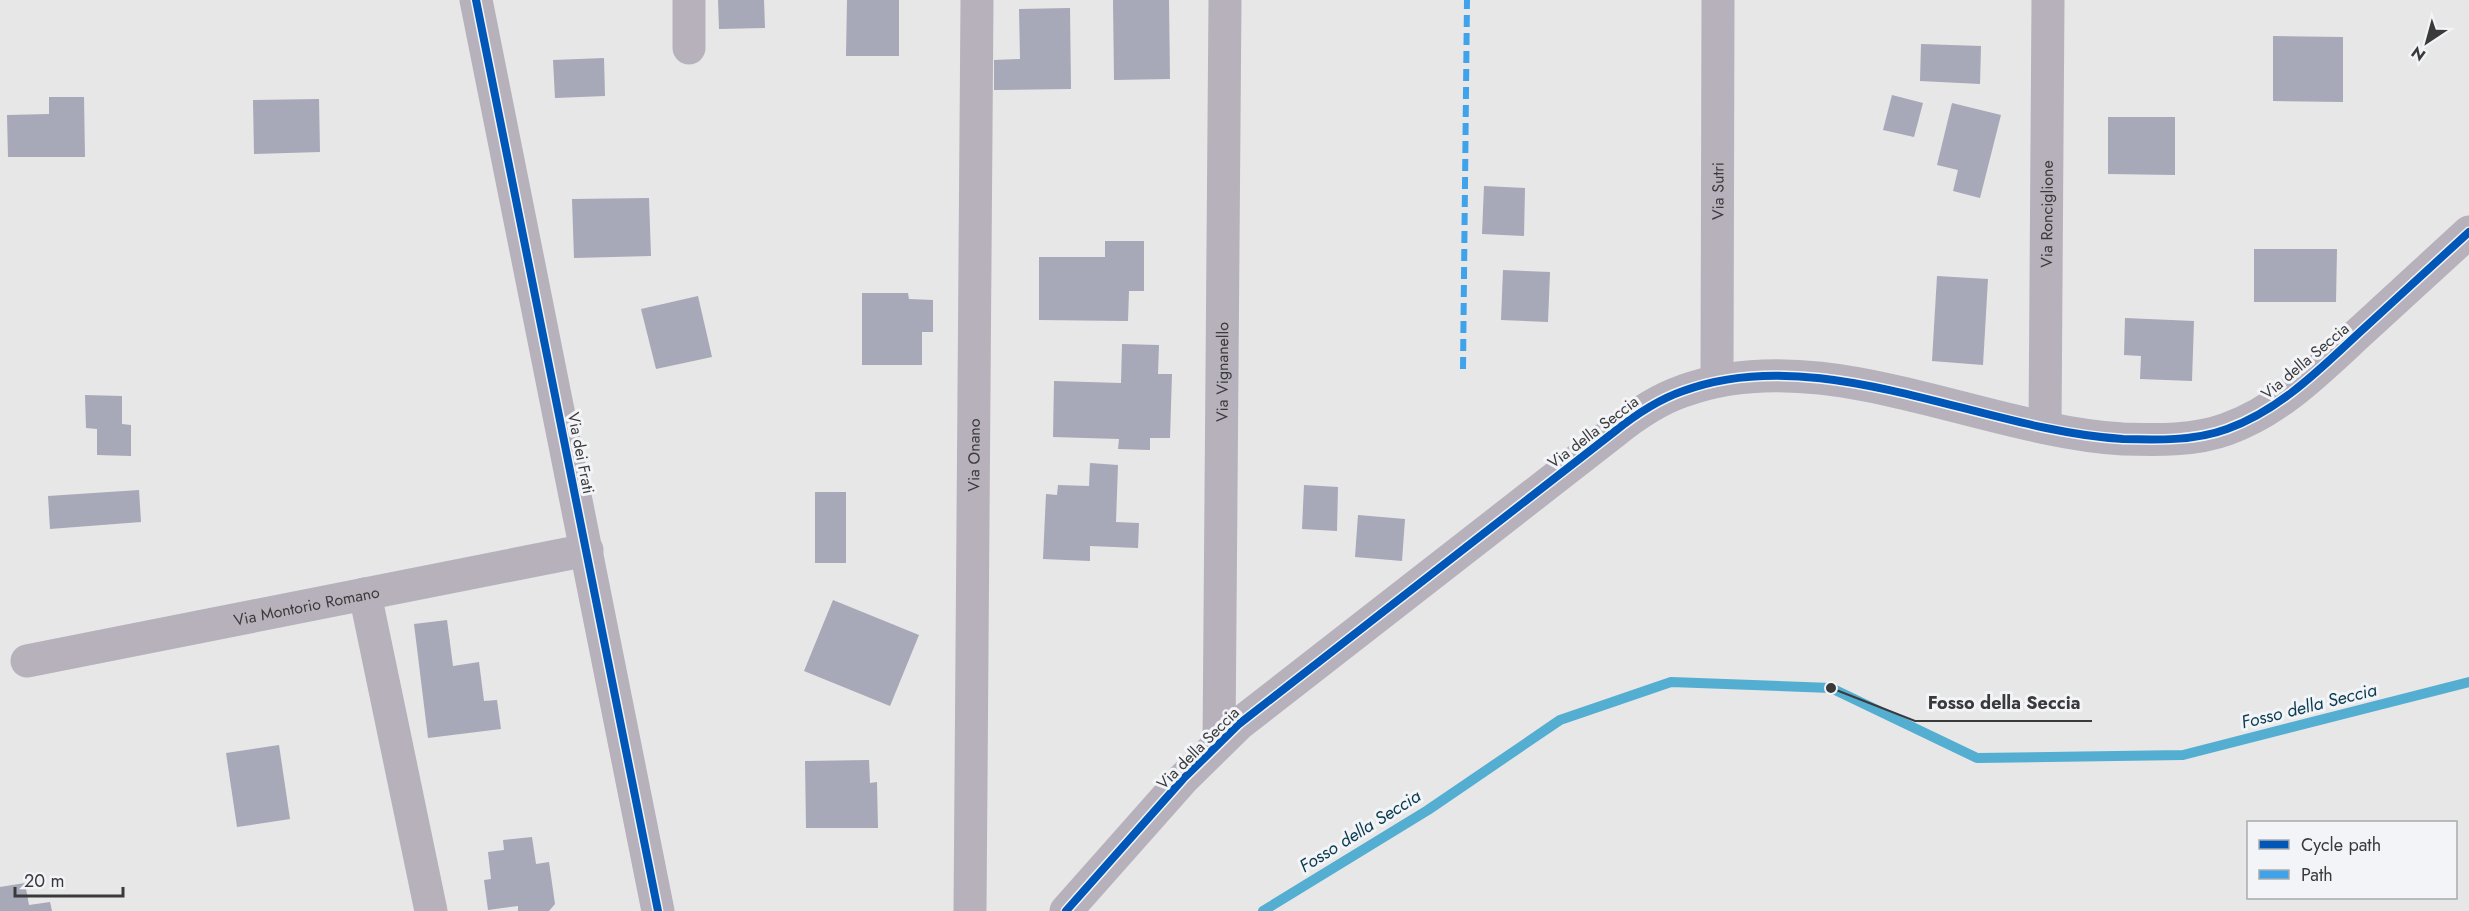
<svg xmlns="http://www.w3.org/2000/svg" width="2469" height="911" font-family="Jost,sans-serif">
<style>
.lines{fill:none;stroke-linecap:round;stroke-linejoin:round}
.stream{stroke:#53aed1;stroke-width:10}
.building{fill:#a7a8b8}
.minor{stroke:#b7b1bb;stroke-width:33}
.quiet{stroke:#3fa3ec;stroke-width:6;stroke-dasharray:12 6;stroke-linecap:butt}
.cycleway-casing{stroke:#f3f4f7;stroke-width:11}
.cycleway{stroke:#0057b8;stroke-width:8}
.labels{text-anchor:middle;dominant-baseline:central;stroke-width:6;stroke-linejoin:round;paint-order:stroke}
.street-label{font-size:16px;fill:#3a3a3b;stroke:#f3f4f7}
.water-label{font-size:18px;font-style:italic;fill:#093b50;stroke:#f3f4f7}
.leader{fill:none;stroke:#3a3a3b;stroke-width:2}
.callout-dot{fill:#3a3a3b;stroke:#f3f4f7;stroke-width:2}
.callout-label{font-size:18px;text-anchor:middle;font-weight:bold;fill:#3a3a3b;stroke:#f3f4f7;stroke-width:6;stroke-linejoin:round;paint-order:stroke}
</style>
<rect width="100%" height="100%" fill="#e7e7e8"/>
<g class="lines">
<polyline class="stream" points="1263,911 1428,810 1560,720 1671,682 1831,688 1977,758 2183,755 2469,682"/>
</g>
<g class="building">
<polygon points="718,0 764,0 765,28 719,29"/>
<polygon points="847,0 899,0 899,56 846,56"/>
<polygon points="1113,0 1169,0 1170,79 1114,80"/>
<polygon points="1070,8 1071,89 994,90 994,60 1020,59 1019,9"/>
<polygon points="2273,36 2343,37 2343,102 2273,101"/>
<polygon points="1921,44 1981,46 1980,84 1920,81"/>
<polygon points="604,58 605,96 555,98 553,60"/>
<polygon points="1892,95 1923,103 1914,137 1883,130"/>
<polygon points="49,97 84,97 85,157 8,157 7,115 49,114"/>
<polygon points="319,99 320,152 254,154 253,100"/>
<polygon points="1952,103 2001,115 1980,198 1953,191 1958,170 1937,165"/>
<polygon points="2108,117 2175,117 2175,175 2108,174"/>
<polygon points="1484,186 1525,188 1524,236 1482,234"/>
<polygon points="649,198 651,256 574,258 572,199"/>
<polygon points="1105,241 1144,241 1144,291 1129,291 1128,321 1039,320 1039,257 1105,257"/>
<polygon points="2254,249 2337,249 2336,302 2254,302"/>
<polygon points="1503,270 1550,272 1548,322 1501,320"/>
<polygon points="1937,276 1988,279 1983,365 1932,361"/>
<polygon points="862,293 908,293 909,299 933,300 933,332 922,332 922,365 862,365"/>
<polygon points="698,296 712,357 656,369 641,309"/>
<polygon points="2125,318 2194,321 2192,381 2140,379 2141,356 2124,355"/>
<polygon points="1122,344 1159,345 1158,374 1172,374 1170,438 1150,438 1150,450 1118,449 1119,439 1053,437 1054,381 1121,383"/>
<polygon points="85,395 122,396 122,424 131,425 131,456 97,455 97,429 86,428"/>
<polygon points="1090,463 1118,465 1116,522 1139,523 1138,548 1090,546 1090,561 1043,559 1046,494 1057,495 1058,485 1089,486"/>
<polygon points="1304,485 1338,487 1337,531 1302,529"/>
<polygon points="139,490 141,522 50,529 48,496"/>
<rect x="815" y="492" width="31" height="71"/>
<polygon points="1358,515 1405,519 1402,561 1355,557"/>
<polygon points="833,600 919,635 890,706 804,671"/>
<polygon points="447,620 453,666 479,662 484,701 497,700 501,729 428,738 414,624"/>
<polygon points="279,745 290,819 237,827 226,753"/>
<polygon points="869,760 870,783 877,782 878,828 806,828 805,761"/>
<polygon points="532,837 536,864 549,862 555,904 549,911 518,911 518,906 488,910 484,880 491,879 488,852 504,850 503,840"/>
<polygon points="25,883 29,905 50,902 52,911 0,911 0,887"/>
</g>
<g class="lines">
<g class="minor">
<polyline points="476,0 658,911"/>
<polyline points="689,48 689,0"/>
<path id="s1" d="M 1717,381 L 1718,0"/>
<path id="s2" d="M 2045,427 L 2048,0"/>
<polyline points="365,594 431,911"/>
<path id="s3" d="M 27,661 L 587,550"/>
<path id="s4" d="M 1219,742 L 1225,0"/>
<path id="s5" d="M 970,911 L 977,0"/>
<path d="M 1066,911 L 1183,779 L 1239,724 L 1614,432 C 1635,415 1657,400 1683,391 C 1820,340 1983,431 2123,439 C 2156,440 2195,441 2227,429 C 2280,410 2320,369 2360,332 C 2397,298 2433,265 2469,232"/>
</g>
<polyline class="quiet" points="1463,369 1467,0"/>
<g class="cycleway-casing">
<g id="cycleway">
<polyline points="476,0 658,911"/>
<path d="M 1066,911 L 1183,779 L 1239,724 L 1614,432 C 1635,415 1657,400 1683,391 C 1820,340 1983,431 2123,439 C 2156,440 2195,441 2227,429 C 2280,410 2320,369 2360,332 C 2397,298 2433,265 2469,232"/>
</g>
</g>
<use href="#cycleway" class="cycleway"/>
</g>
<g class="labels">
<g class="street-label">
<text stroke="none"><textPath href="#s1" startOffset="190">Via Sutri</textPath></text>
<text stroke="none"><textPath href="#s2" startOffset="213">Via Ronciglione</textPath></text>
<text transform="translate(2305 361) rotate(-40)">Via della Seccia</text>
<text stroke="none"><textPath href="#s4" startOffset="370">Via Vignanello</textPath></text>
<text transform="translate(1593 432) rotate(-37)">Via della Seccia</text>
<text transform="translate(581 453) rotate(79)">Via dei Frati</text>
<text stroke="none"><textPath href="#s5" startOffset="456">Via Onano</textPath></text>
<text stroke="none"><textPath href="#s3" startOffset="285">Via Montorio Romano</textPath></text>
<text transform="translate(1198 748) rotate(-45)">Via della Seccia</text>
</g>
<g class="water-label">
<text transform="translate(2309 706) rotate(-14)">Fosso della Seccia</text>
<text transform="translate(1360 831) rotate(-32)">Fosso della Seccia</text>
</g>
</g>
<path class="leader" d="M1831 688L1915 721H2092"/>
<circle class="callout-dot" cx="1831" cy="688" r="6"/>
<g class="callout-label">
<text x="2004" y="709">Fosso della Seccia</text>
</g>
<rect x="2247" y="821" width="210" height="78" fill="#f3f4f7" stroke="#a9aaac" stroke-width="1.5"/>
<rect x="2259" y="840" width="30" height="9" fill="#0057b8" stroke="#a9aaac" stroke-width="1.5"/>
<text x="2301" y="851" font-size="18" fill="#3a3a3b">Cycle path</text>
<rect x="2259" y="870" width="30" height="9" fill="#3fa3ec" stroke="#a9aaac" stroke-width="1.5"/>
<text x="2301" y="881" font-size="18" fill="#3a3a3b">Path</text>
<g transform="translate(2427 42) rotate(216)" stroke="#f3f4f7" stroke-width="4.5" paint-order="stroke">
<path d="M0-4.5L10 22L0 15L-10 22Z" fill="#3a3a3b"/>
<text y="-9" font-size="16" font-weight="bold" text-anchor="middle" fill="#3a3a3b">N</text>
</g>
<path d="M15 887v9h108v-9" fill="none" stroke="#3a3a3b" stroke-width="3"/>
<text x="24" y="887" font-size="18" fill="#3a3a3b" stroke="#f3f4f7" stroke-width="4.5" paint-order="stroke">20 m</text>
</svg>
